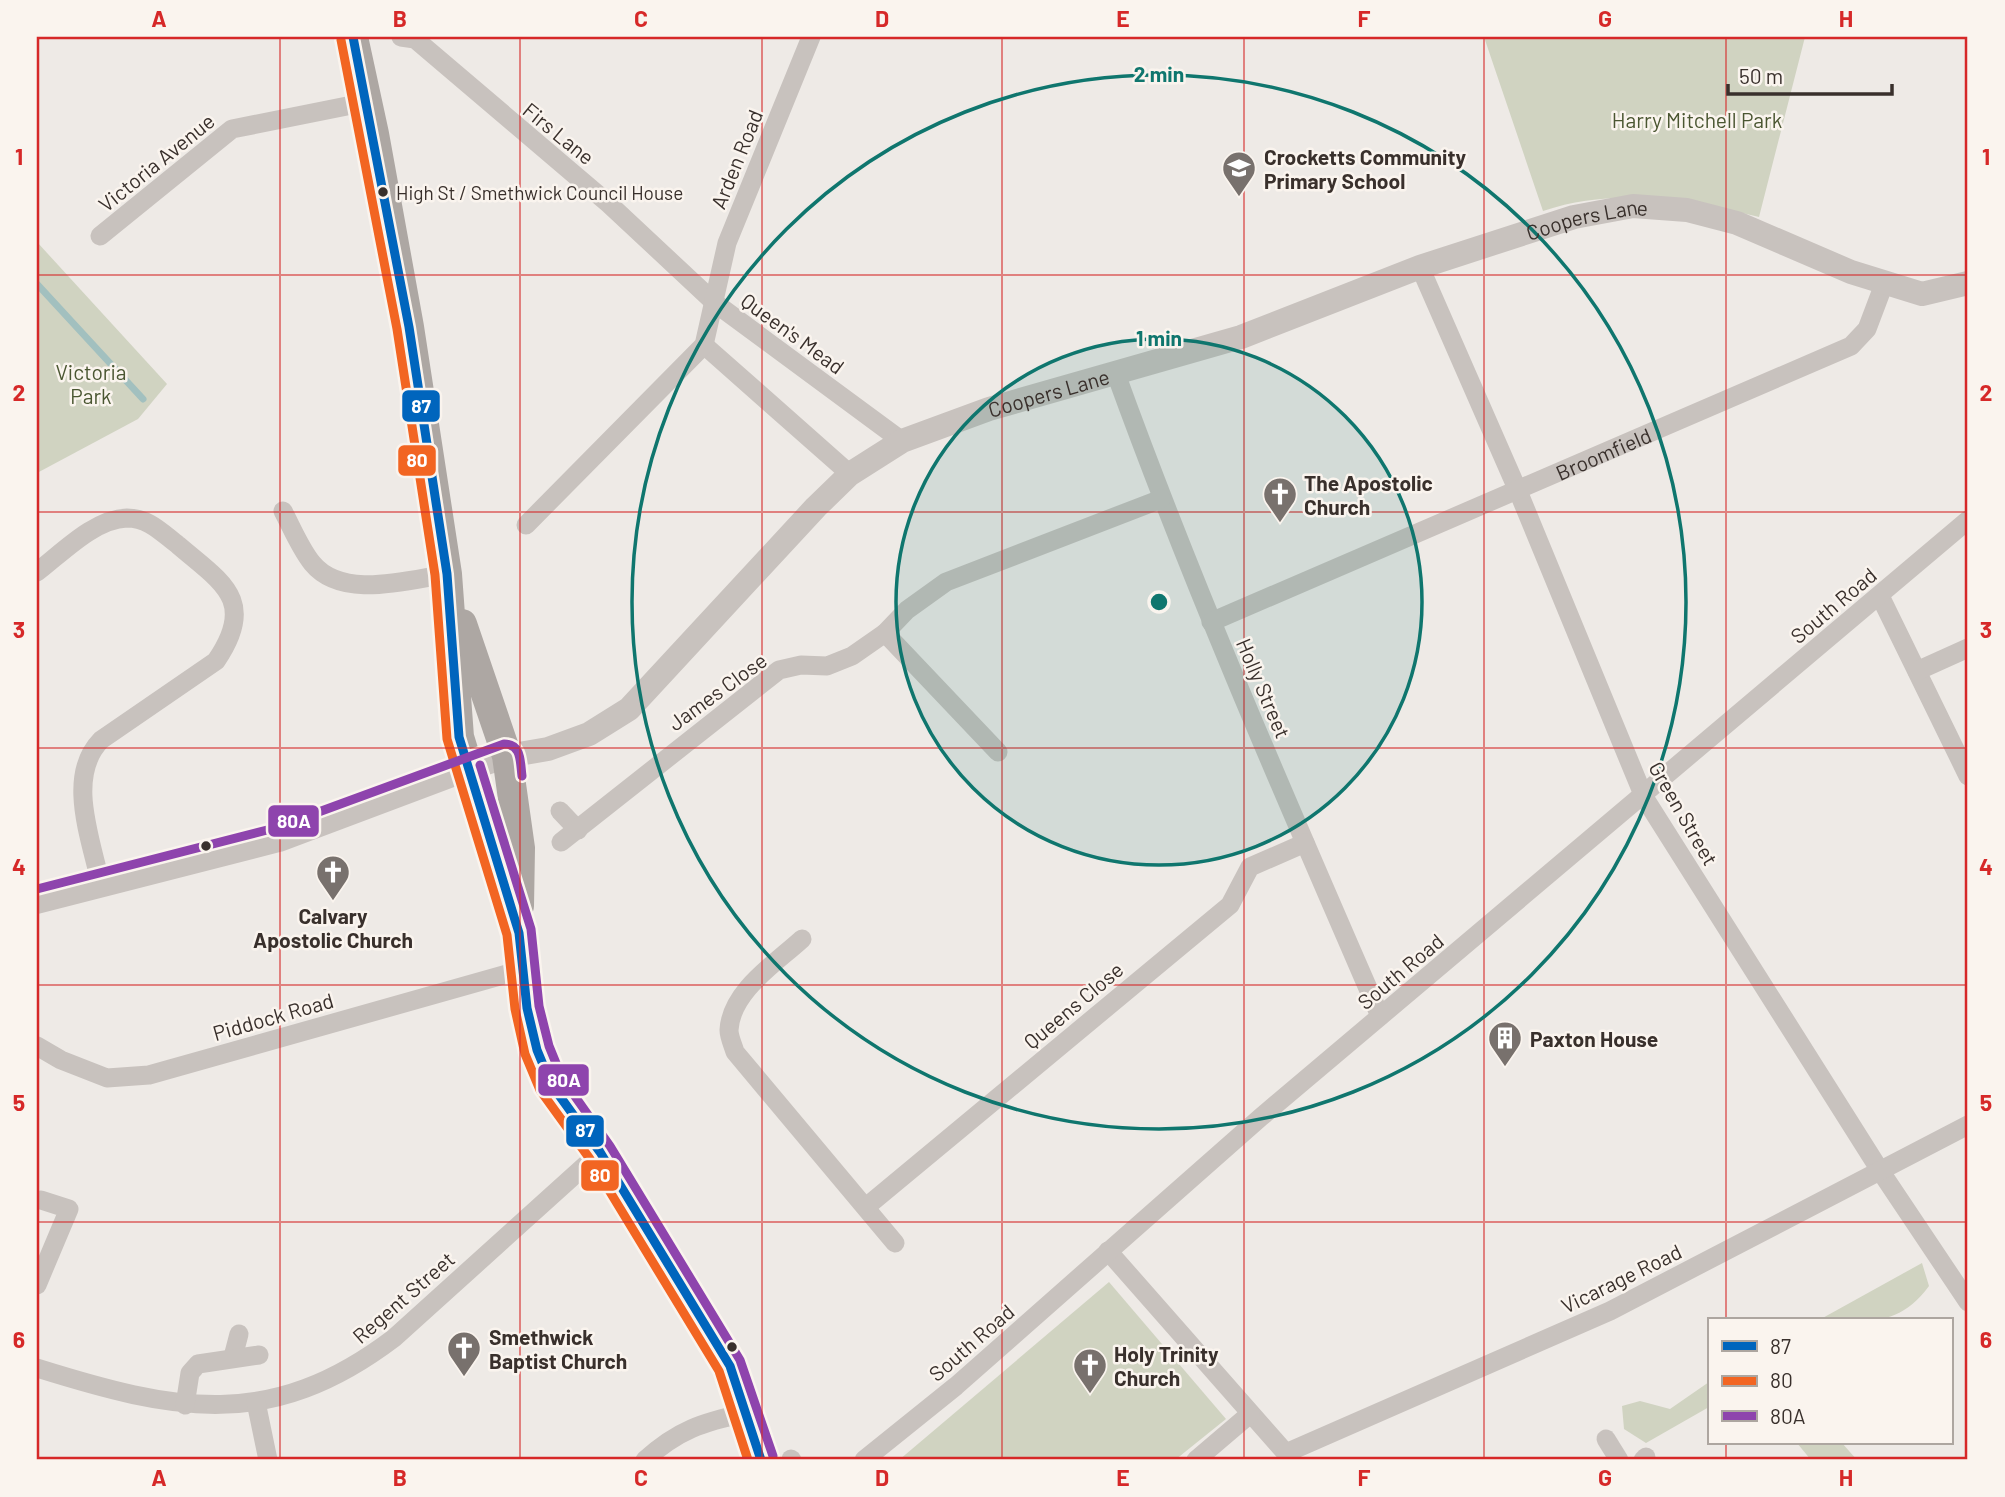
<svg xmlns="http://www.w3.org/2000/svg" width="2005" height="1497" font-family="Barlow,sans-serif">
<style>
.green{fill:#d0d3c1}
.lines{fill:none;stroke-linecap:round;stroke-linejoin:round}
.stream{stroke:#a2c0bf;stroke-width:7}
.minor{stroke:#c8c2be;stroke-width:19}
.tertiary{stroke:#c8c2be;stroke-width:24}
.primary{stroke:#ada7a3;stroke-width:30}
.bus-1-casing{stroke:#faf4ee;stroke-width:14}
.bus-2-casing{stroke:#faf4ee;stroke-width:14}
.bus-3-casing{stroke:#faf4ee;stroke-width:14}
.bus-1{stroke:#0065bd;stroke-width:9}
.bus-2{stroke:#f26522;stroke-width:9}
.bus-3{stroke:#8e44ad;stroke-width:9}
.grid{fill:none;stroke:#d62828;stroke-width:2;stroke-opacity:0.55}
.ring{fill:none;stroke:#0f766e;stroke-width:3.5}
.bus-dot{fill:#39302c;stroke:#faf4ee;stroke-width:2.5}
.labels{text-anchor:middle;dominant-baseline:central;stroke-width:5;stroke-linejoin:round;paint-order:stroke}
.bus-label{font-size:19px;fill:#39302c;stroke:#faf4ee;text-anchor:start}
.park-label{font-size:21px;fill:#4a5631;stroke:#faf4ee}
.street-label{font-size:21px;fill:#39302c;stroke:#faf4ee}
.poi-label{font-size:21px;font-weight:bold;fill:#39302c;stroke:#faf4ee;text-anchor:start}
.centre{fill:#0f766e;stroke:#faf4ee;stroke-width:3.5}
.ring-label{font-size:21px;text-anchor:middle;font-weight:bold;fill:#0f766e;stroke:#faf4ee;stroke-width:5;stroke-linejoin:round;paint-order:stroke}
.line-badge{stroke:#faf4ee;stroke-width:2.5}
.badge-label{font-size:19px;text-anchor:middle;font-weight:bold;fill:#fff}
.neatline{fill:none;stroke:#d62828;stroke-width:2.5}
.grid-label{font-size:23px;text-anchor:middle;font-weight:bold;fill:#d62828}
</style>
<rect width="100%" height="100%" fill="#eeeae6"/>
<g class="green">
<path d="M 1484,37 L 1805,37 L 1759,217 C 1686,200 1616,187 1543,211 Z"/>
<polygon points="37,242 167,384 138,419 37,473"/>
<path d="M 1922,1263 L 1929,1286 C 1897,1329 1867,1320 1819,1320 Z"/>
<polygon points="1109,1282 1226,1419 1175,1460 899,1460"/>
<polygon points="1709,1382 1709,1407 1646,1443 1624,1429 1622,1406 1640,1401 1670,1409"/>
<polygon points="1797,1443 1842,1443 1857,1460 1811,1460"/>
</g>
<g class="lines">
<polyline class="stream" points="37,284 143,399"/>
<g class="minor">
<polyline points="401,37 415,39 609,204 715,303 902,441"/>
<polyline points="100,236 232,129 367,102"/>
<polyline points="1420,267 1518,491 1644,797 1881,1172 1968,1302"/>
<polyline points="704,345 850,474"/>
<path d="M 1116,374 C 1195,592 1288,804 1380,1016"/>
<path d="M 283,511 C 292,528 300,548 312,563 C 342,600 407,580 447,574"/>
<polyline points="526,525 704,345 727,243 811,37"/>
<path d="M 37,572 C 62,553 94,519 127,518 C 149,518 162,533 178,545 C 221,582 258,600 216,661 L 101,740 C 65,777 92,841 101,886"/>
<polyline points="1880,596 1968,776"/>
<path id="s1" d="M 1211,622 L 1851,346 L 1867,329 L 1884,284"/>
<polyline points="885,633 998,752"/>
<polyline points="1917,671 1968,648"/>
<polyline points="560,811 578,830"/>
<polyline points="561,842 779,670 801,665 827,666 852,656 885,633 907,610 946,582 1161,499"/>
<path d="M 802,939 C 776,963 731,991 729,1030 C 729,1037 733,1045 735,1052 L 895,1243"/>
<polyline points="37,1046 61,1060 107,1078 149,1075 525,969"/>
<polyline points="866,1207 1230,905 1250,867 1305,843"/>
<polyline points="1108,1251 1292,1460"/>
<polyline points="37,1285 69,1209 41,1200"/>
<polyline points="233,1357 239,1334"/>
<path d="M 37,1368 C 175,1411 270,1432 394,1338 L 600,1152"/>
<polyline points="256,1402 268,1460"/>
<polyline points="185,1405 190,1373 198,1364 259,1355"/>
<polyline points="1606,1439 1619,1460"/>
<polyline points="1286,1453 1610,1311 1968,1125"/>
<polyline points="791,1459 792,1460"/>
<path d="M 645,1460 C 678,1430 703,1422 746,1413"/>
<polyline points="864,1460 956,1386 1261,1117 1968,520"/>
<polyline points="1196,1460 1250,1414"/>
<polyline points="1643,1460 1646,1457"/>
</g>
<path class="tertiary" id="s2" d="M 37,902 L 279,840 L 468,769 L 507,756 L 548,749 L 589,734 L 629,709 L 816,507 L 850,474 L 902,441 L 989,409 L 1241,337 L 1420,267 L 1574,217 L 1633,206 L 1687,210 L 1737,223 L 1851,272 L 1922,294 L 1968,283"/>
<g class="primary">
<polyline points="353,37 374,134 409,327 447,574 459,737 519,933 527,1008 537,1050 551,1084 600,1152 730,1366 761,1460"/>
<polyline points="462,624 507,756 520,848 519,906"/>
</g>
<g class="bus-1-casing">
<polyline id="bus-1" points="353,37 409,327 447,574 459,737 519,933 527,1008 537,1050 551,1084 600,1152 730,1366 761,1460"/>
</g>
<g class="bus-2-casing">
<polyline id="bus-2" points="341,40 397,329 435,575 447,739 507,935 515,1009 525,1054 540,1090 590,1159 719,1371 748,1460"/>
</g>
<g class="bus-3-casing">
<g id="bus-3">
<polyline points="480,765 531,929 539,1006 549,1046 562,1078 610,1146 740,1360 773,1456"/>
<path d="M 37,889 L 275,828 L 504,744 C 522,744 520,762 522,776"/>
</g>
</g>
<use href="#bus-1" class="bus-1"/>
<use href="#bus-2" class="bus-2"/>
<use href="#bus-3" class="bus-3"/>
</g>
<path class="grid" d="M 280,37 L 280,1460M 520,37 L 520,1460M 762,37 L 762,1460M 1002,37 L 1002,1460M 1244,37 L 1244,1460M 1484,37 L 1484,1460M 1726,37 L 1726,1320M 37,275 L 1968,275M 37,512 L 1968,512M 37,748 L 1968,748M 37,985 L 1968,985M 37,1222 L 1968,1222M 1726,1443 L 1726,1460"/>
<circle cx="1159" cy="602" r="263" fill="#0f766e" fill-opacity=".12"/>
<g class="ring">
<circle cx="1159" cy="602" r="263"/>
<circle cx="1159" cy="602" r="527"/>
</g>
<defs>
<g id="school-pin" transform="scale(1.75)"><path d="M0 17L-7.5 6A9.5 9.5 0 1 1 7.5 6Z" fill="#78716d" stroke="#faf4ee"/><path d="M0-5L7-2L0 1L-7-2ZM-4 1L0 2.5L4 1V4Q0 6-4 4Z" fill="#fff"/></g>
<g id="church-pin" transform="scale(1.75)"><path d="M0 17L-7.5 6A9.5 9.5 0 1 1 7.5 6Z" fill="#78716d" stroke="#faf4ee"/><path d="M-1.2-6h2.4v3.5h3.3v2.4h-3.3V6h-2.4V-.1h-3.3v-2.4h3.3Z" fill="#fff"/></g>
<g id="building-pin" transform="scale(1.75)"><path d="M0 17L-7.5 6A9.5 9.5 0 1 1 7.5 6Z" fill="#78716d" stroke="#faf4ee"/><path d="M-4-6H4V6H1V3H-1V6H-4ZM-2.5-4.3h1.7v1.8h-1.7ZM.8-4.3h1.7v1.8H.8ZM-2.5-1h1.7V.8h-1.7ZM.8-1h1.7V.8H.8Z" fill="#fff"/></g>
</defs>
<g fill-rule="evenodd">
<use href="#school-pin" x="1239" y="168"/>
<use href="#church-pin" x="1280" y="494"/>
<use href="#church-pin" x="333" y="872"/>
<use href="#building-pin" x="1505" y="1038"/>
<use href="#church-pin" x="464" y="1348"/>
<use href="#church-pin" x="1090" y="1365"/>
</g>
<g class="bus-dot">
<circle cx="383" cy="192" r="6"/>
<circle cx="206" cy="846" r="6"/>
<circle cx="732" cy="1347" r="6"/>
</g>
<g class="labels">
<g class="bus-label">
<text x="396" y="192">High St / Smethwick Council House</text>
</g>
<g class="park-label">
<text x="1697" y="119">Harry Mitchell Park</text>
<text x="91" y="371">Victoria<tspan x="91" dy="24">Park</tspan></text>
</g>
<g class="street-label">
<text transform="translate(559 133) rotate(39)">Firs Lane</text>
<text transform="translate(736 159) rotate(-68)">Arden Road</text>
<text transform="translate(156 162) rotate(-39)">Victoria Avenue</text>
<text stroke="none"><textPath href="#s2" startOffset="1731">Coopers Lane</textPath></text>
<text transform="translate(793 333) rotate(36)">Queen's Mead</text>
<text stroke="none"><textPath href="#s2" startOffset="1164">Coopers Lane</textPath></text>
<text stroke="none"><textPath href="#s1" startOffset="427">Broomfield</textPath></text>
<text transform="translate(1833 605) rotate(-40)">South Road</text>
<text transform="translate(1264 688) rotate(67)">Holly Street</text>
<text transform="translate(717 691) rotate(-36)">James Close</text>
<text transform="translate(1684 813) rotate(60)">Green Street</text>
<text transform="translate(1400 971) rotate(-40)">South Road</text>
<text transform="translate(1073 1005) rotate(-40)">Queens Close</text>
<text transform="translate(273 1016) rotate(-16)">Piddock Road</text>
<text transform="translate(1621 1278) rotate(-26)">Vicarage Road</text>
<text transform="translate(403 1297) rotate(-41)">Regent Street</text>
<text transform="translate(971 1342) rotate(-41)">South Road</text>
</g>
<g class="poi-label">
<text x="1264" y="156">Crocketts Community<tspan x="1264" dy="24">Primary School</tspan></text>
<text x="1304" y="482">The Apostolic<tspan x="1304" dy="24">Church</tspan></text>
<text x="333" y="915" text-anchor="middle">Calvary<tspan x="333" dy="24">Apostolic Church</tspan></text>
<text x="1530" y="1038">Paxton House</text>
<text x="489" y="1336">Smethwick<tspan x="489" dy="24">Baptist Church</tspan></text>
<text x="1114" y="1353">Holy Trinity<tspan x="1114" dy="24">Church</tspan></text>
</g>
</g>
<circle cx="1159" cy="602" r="10" class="centre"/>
<g class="ring-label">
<text x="1159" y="82">2 min</text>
<text x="1159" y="346">1 min</text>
</g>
<g class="line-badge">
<rect x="401" y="389" width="40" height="34" rx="7" fill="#0065bd"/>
<rect x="397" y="444" width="40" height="33" rx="7" fill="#f26522"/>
<rect x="267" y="804" width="53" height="34" rx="7" fill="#8e44ad"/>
<rect x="537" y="1063" width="53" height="34" rx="7" fill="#8e44ad"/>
<rect x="565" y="1114" width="40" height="34" rx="7" fill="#0065bd"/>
<rect x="580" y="1159" width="40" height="33" rx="7" fill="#f26522"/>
</g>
<g class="badge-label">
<text x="421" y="413">87</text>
<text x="417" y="467">80</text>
<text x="294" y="828">80A</text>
<text x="564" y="1087">80A</text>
<text x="585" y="1137">87</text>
<text x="600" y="1182">80</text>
</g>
<rect width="2005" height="1497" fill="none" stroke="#faf4ee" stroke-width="77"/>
<rect x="1708" y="1318" width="245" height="126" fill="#faf4ee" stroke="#ada6a0" stroke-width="2"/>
<rect x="1722" y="1341" width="35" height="10" fill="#0065bd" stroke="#ada6a0" stroke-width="2"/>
<text x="1770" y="1354" font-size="21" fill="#39302c">87</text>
<rect x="1722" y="1376" width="35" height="10" fill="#f26522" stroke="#ada6a0" stroke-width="2"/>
<text x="1770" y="1388" font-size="21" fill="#39302c">80</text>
<rect x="1722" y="1411" width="35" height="10" fill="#8e44ad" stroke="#ada6a0" stroke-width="2"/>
<text x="1770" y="1424" font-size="21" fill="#39302c">80A</text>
<path d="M1728 84v10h164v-10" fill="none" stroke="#39302c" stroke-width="3.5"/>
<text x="1739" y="84" font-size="21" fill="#39302c" stroke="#faf4ee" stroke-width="5" paint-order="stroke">50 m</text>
<rect x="38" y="38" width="1928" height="1420" class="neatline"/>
<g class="grid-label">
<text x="159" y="27">A</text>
<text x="400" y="27">B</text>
<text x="641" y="27">C</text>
<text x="882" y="27">D</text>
<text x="1123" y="27">E</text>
<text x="1364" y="27">F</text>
<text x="1605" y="27">G</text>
<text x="1846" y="27">H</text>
<text x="19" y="165">1</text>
<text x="1986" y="165">1</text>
<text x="19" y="401">2</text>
<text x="1986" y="401">2</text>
<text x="19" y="638">3</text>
<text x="1986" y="638">3</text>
<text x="19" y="875">4</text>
<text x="1986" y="875">4</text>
<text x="19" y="1111">5</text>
<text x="1986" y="1111">5</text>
<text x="19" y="1348">6</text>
<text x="1986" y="1348">6</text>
<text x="159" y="1486">A</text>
<text x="400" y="1486">B</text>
<text x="641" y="1486">C</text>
<text x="882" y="1486">D</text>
<text x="1123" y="1486">E</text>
<text x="1364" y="1486">F</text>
<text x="1605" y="1486">G</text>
<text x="1846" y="1486">H</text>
</g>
</svg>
